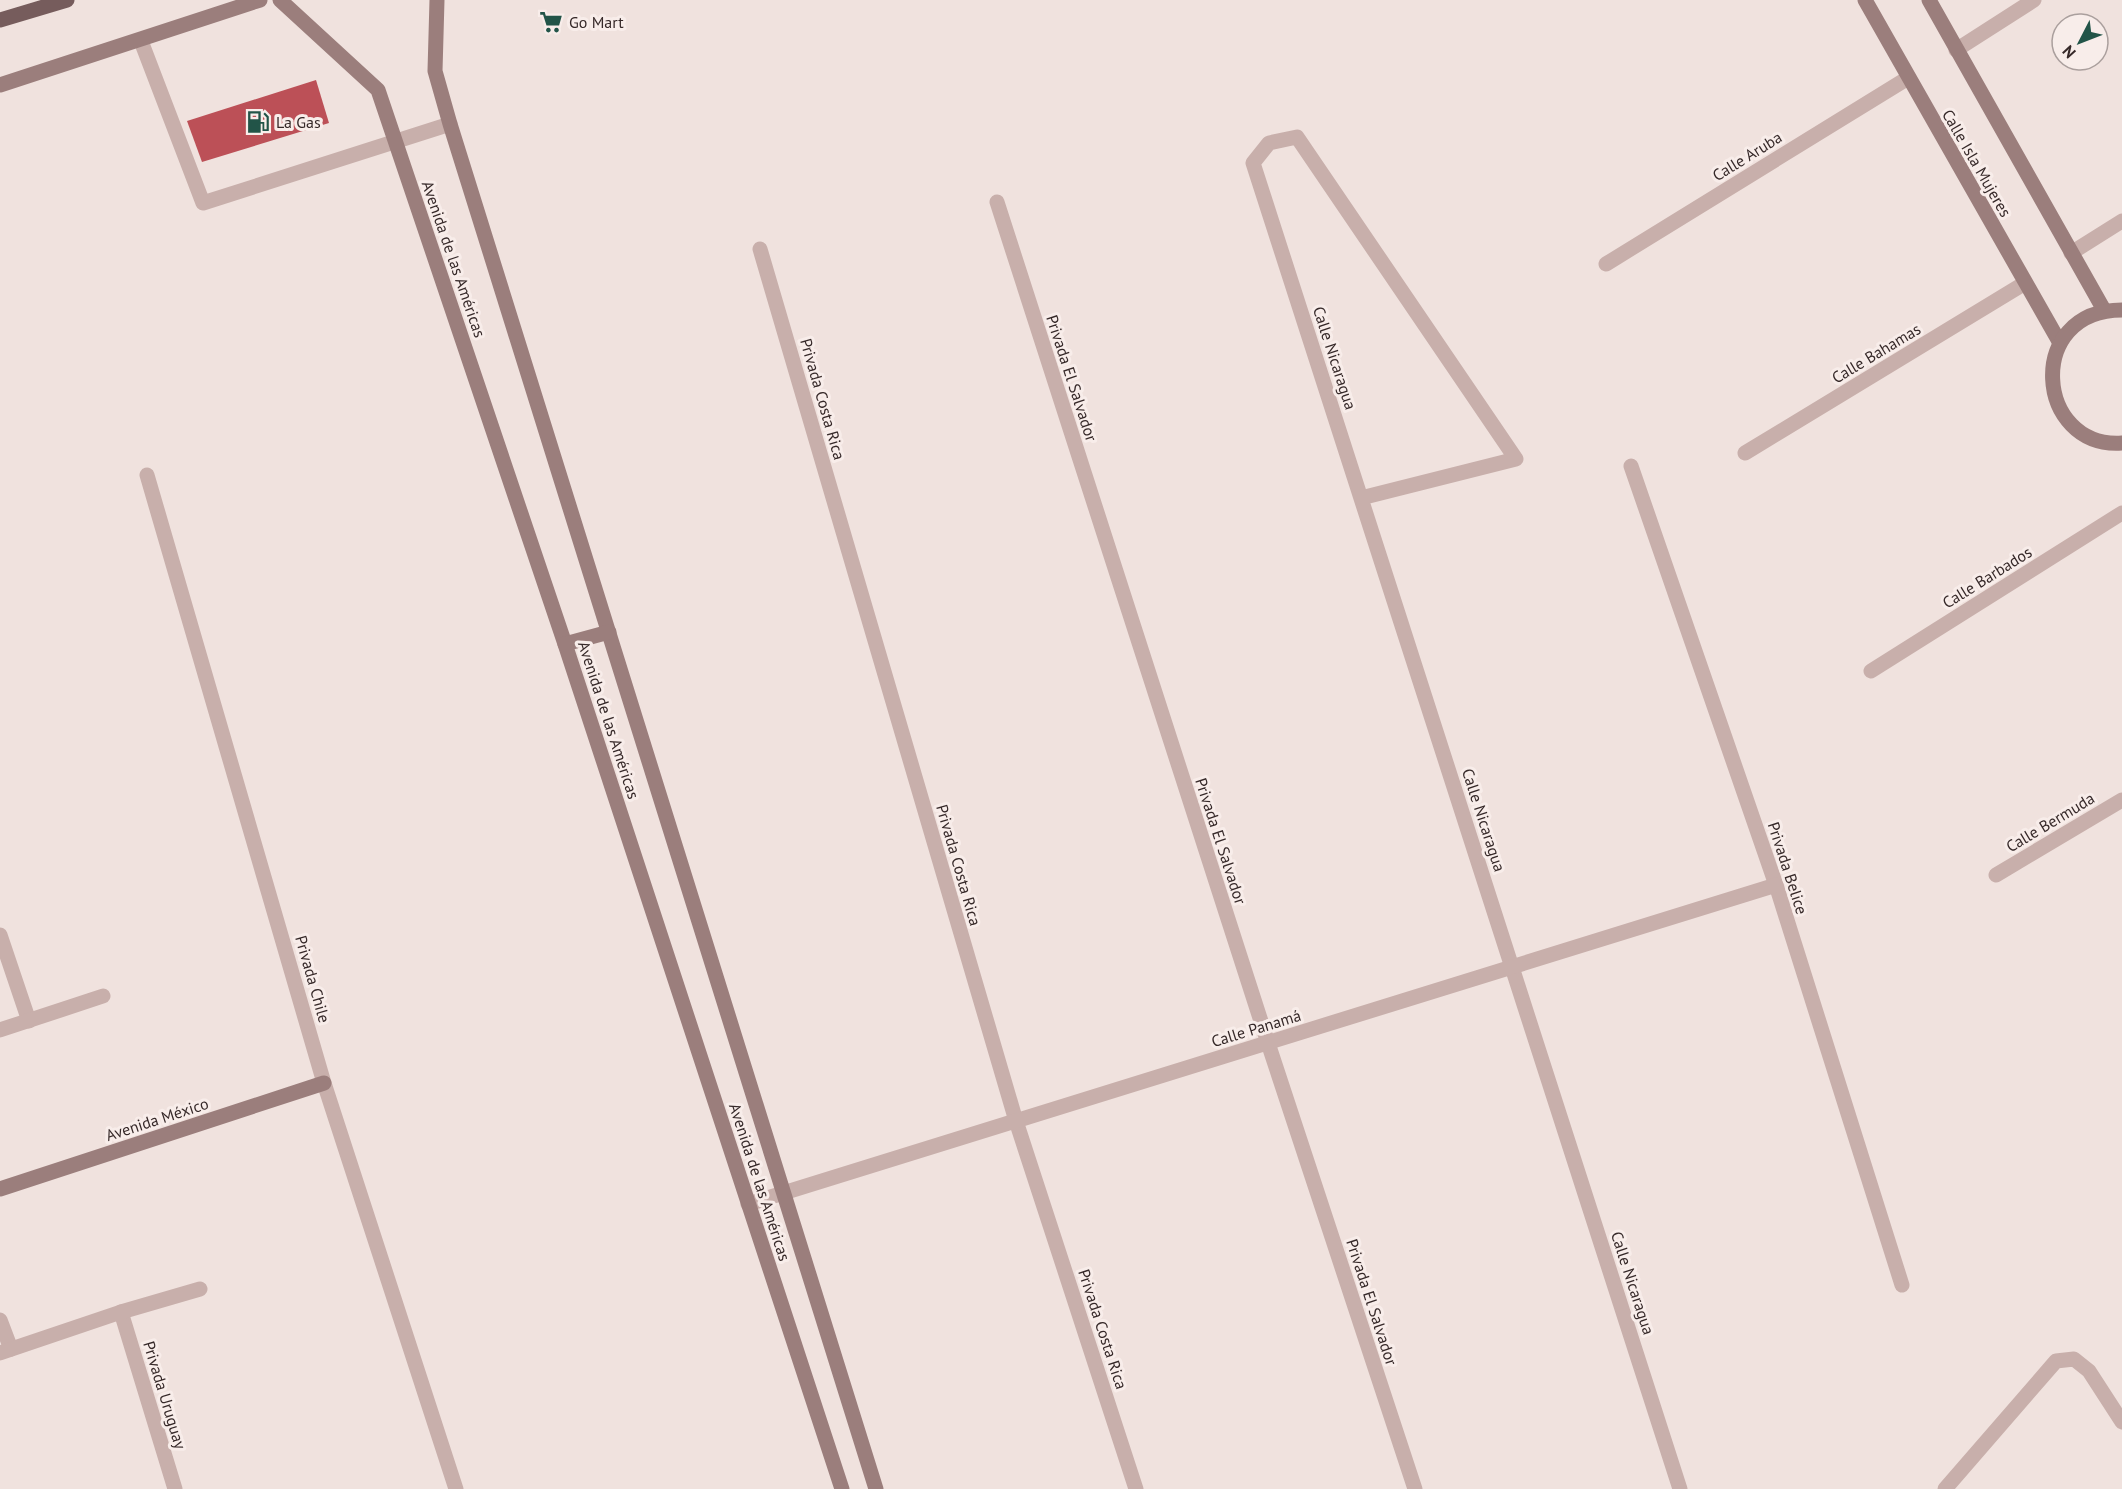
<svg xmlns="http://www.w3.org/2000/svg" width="2122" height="1489" font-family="'PT Sans',sans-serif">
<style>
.building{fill:#bc5057}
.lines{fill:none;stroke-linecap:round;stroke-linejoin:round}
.lane{stroke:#c8afab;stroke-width:15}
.street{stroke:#c8afab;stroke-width:15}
.secondary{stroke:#9b7e7c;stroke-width:15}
.primary{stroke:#765c5c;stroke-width:15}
.labels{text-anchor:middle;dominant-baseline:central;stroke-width:6;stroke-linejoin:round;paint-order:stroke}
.poi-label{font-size:16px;fill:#362929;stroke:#f8edea;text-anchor:start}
.street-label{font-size:16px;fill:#362929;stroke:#f8edea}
</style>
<rect width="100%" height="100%" fill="#f0e2de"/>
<polygon class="building" points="316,80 329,123 202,162 187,121"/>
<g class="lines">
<polyline class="lane" points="141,41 203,203 450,124"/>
<g class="street">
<polyline points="1956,50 2034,0"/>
<polyline points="997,202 1268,1043 1415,1489"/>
<polyline points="760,249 1016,1121 1136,1489"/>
<polyline points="2071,253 2122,221"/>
<polyline points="1606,264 1908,78"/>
<polyline points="1745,453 2025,283"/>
<polyline points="1631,466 1776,885 1902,1285"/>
<polyline points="147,475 324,1083 456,1489"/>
<polyline points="1361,498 1516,459 1297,137 1269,143 1253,163 1680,1489"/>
<polyline points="1871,671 2122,513"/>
<polyline points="1996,875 2122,800"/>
<polyline points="0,935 29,1021"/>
<polyline points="0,1030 103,996"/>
<polyline points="748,1204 1776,885"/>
<polyline points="121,1312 175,1489"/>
<polyline points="0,1320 11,1349"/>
<polyline points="0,1353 121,1312 200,1289"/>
<polyline points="1945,1489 2056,1361 2074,1359 2089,1371 2122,1422"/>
</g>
<g class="secondary">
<polyline points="280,0 378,90 565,644 842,1489"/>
<polyline points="437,0 435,71 450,124 876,1489"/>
<polyline points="1865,0 2060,343"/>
<polyline points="1929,0 2104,310"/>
<polyline points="0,85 260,0"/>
<path d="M 2122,310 C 2024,310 2035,449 2122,443"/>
<polyline points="565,644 609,632"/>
<polyline points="0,1189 324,1083"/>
</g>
<polyline class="primary" points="0,20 67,0"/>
</g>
<defs>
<g id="supermarket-bare" transform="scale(1.8)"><path d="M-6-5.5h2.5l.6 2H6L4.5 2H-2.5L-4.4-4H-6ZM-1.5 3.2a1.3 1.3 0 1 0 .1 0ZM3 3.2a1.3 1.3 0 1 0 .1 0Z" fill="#225448" stroke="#f8edea" stroke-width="2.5" paint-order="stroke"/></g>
<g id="fuel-bare" transform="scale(1.8)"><path d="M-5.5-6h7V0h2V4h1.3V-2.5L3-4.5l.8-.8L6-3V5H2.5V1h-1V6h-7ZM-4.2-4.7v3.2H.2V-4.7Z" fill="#225448" stroke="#f8edea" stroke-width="2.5" paint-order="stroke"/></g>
</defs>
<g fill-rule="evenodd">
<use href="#supermarket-bare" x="551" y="22"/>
<use href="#fuel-bare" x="258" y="122"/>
</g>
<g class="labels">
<g class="poi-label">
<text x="569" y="22">Go Mart</text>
<text x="276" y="122">La Gas</text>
</g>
<g class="street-label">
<text transform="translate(1747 156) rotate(-32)">Calle Aruba</text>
<text transform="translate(1977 163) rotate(60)">Calle Isla Mujeres</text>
<text transform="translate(454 259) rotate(71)">Avenida de las Américas</text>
<text transform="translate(1876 353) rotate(-31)">Calle Bahamas</text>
<text transform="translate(1335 358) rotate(72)">Calle Nicaragua</text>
<text transform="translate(1072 378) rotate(72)">Privada El Salvador</text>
<text transform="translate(823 399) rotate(74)">Privada Costa Rica</text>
<text transform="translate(1987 577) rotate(-32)">Calle Barbados</text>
<text transform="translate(609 720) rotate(72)">Avenida de las Américas</text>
<text transform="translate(1484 820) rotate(72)">Calle Nicaragua</text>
<text transform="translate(2050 822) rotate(-31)">Calle Bermuda</text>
<text transform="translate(1221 841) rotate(72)">Privada El Salvador</text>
<text transform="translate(959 865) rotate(74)">Privada Costa Rica</text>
<text transform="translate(1788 868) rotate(72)">Privada Belice</text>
<text transform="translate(313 979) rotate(74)">Privada Chile</text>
<text transform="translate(1256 1028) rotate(-17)">Calle Panamá</text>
<text transform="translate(157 1119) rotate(-18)">Avenida México</text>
<text transform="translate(760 1182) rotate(72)">Avenida de las Américas</text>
<text transform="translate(1633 1283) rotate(72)">Calle Nicaragua</text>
<text transform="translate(1372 1302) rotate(72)">Privada El Salvador</text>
<text transform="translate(1103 1329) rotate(72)">Privada Costa Rica</text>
<text transform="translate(165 1395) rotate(73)">Privada Uruguay</text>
</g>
</g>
<g transform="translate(2080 42) rotate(228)"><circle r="28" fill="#f8edea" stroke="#aa9f9d" stroke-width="1.5"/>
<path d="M0-4.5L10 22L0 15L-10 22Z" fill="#225448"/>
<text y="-9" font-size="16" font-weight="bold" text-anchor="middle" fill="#362929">N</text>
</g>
</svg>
